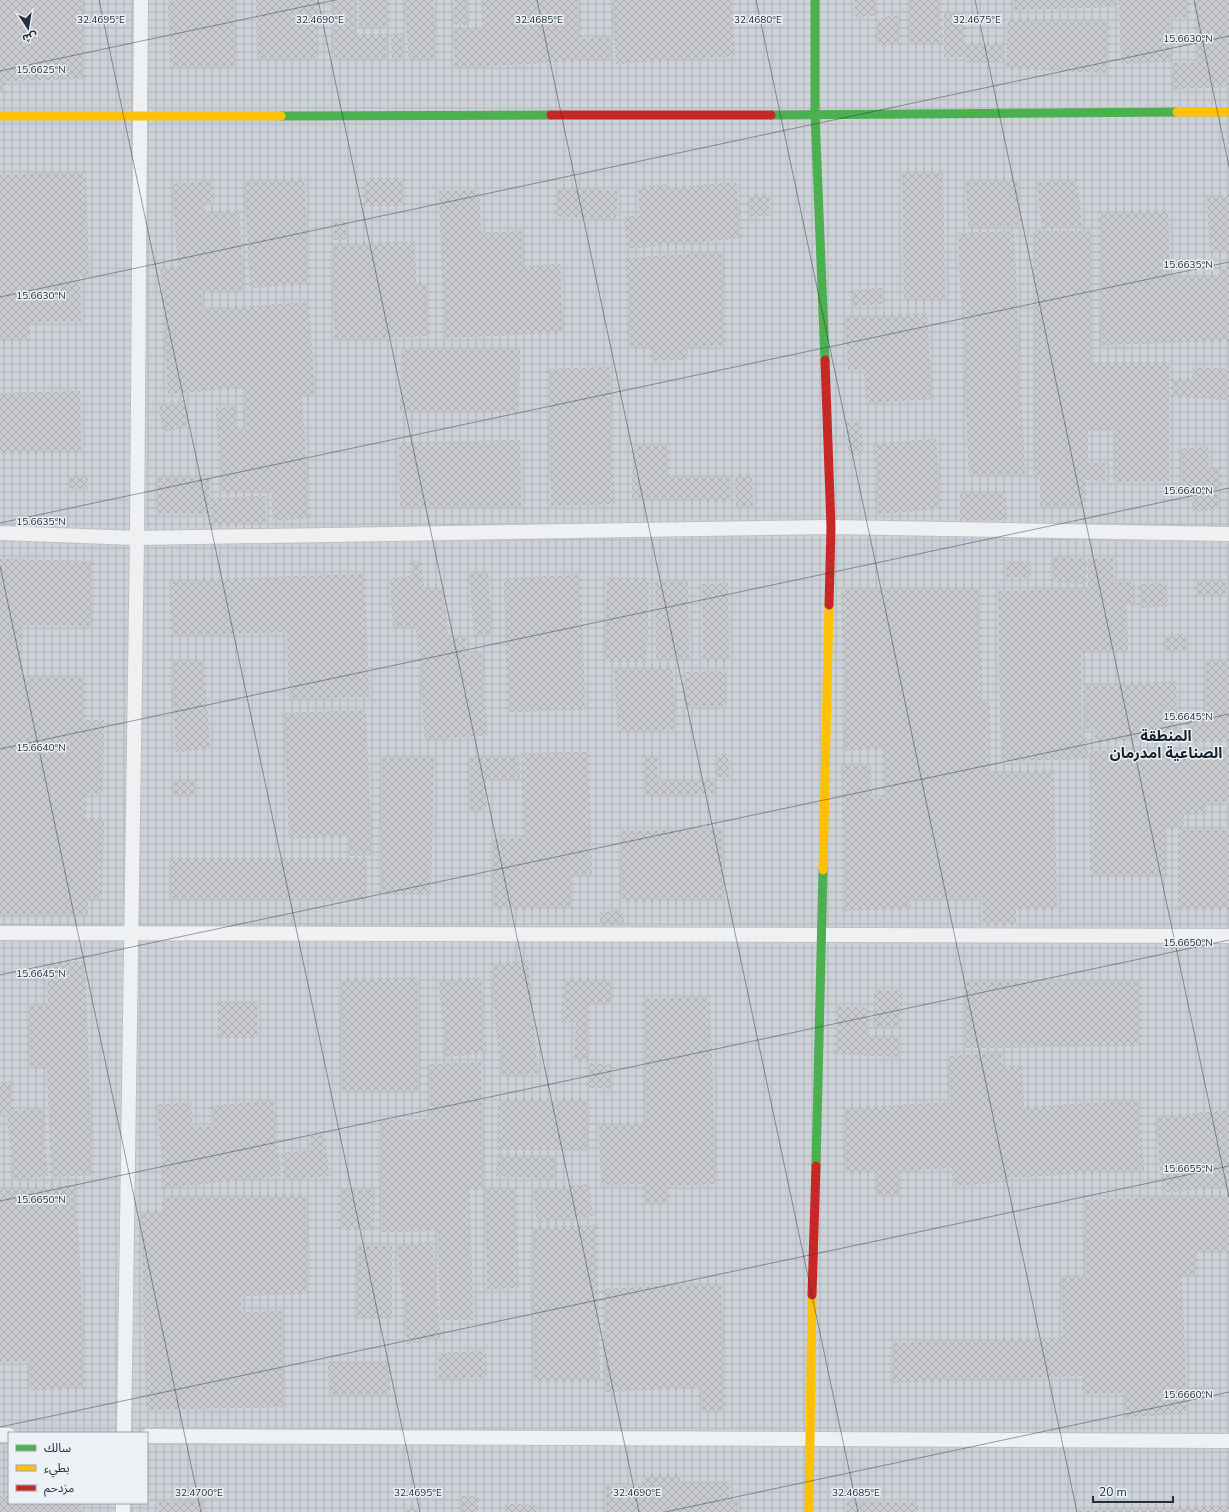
<svg xmlns="http://www.w3.org/2000/svg" width="1229" height="1512" font-family="'Nunito Sans','Noto Sans Arabic',sans-serif">
<style>
.industrial{fill:url(#industrial-grid);fill-rule:evenodd}
.building{fill:url(#building-cross-hatch)}
.lines{fill:none;stroke-linecap:round;stroke-linejoin:round}
.lane-casing{stroke:#bec0c3;stroke-width:16}
.lane{stroke:#eff0f2;stroke-width:14}
.fast{stroke:#4caf50;stroke-width:9}
.slow{stroke:#ffc107;stroke-width:9}
.jam{stroke:#c62828;stroke-width:9}
.ticks{fill:none;stroke:#25313f;stroke-width:1;stroke-opacity:0.45}
.labels{text-anchor:middle;dominant-baseline:central;stroke-width:3;stroke-linejoin:round;paint-order:stroke}
.district-label{font-size:15px;font-weight:bold;fill:#18222f;stroke:#ecf1f5}
.ticks-label{font-size:10px;text-anchor:middle;fill:#25313f;stroke:#ecf1f5;stroke-width:3;stroke-linejoin:round;paint-order:stroke}
</style>
<defs>
<pattern id="industrial-grid" width="8" height="8" patternUnits="userSpaceOnUse"><rect width="8" height="8" fill="#cdd2d9"/><path d="M0 4h8M4 0v8" fill="none" stroke="#b0b5bb"/></pattern>
<pattern id="building-cross-hatch" width="8" height="8" patternUnits="userSpaceOnUse"><rect width="8" height="8" fill="#c8cacd"/><path d="M0 0l8 8M0 8l8-8" fill="none" stroke="#acaeb1"/></pattern>
</defs>
<rect width="100%" height="100%" fill="#e0e2e5"/>
<path class="industrial" d="M 0,0 L 1229,0 L 1229,1512 L 0,1512 ZM 9,1433 L 147,1433 L 147,1503 L 9,1503 Z"/>
<g class="building">
<polygon points="0,0 83,0 85,79 5,81 5,91 0,91"/>
<polygon points="182,0 234,0 236,66 170,68 168,1"/>
<polygon points="256,0 318,0 319,58 257,59"/>
<polygon points="333,0 355,0 355,34 387,34 387,59 333,58"/>
<polygon points="359,0 389,0 390,26 359,27"/>
<polygon points="404,0 433,0 438,57 409,60"/>
<polygon points="455,0 469,0 467,25 453,24"/>
<polygon points="481,0 578,0 580,39 610,37 612,59 455,68 453,28 482,27"/>
<polygon points="612,0 732,0 735,56 616,64"/>
<polygon points="854,0 876,0 878,15 856,17"/>
<polygon points="907,0 940,0 943,44 910,45"/>
<polygon points="1014,0 1116,0 1116,7 1014,10"/>
<polygon points="1119,0 1189,0 1190,17 1170,18 1171,62 1121,64"/>
<polygon points="1194,0 1229,0 1229,87 1173,89 1172,63 1196,62"/>
<polygon points="944,13 965,13 965,43 1004,43 1004,63 966,63 966,57 944,57"/>
<polygon points="898,15 902,43 879,47 874,19"/>
<polygon points="1008,18 1110,22 1108,73 1006,69"/>
<polygon points="403,33 404,58 392,58 391,34"/>
<polygon points="943,171 945,300 904,301 902,172"/>
<polygon points="86,172 89,277 80,277 81,321 30,322 30,340 0,341 0,175"/>
<polygon points="304,178 310,284 250,288 244,182"/>
<polygon points="363,178 405,178 404,206 363,206"/>
<polygon points="1018,178 1022,225 969,229 965,182"/>
<polygon points="1077,178 1082,226 1042,230 1037,183"/>
<polygon points="213,181 215,202 204,203 204,212 239,210 244,290 202,293 203,309 309,302 315,396 302,397 310,518 273,521 271,491 221,494 216,408 235,407 237,428 246,428 243,388 168,394 160,267 178,266 172,184"/>
<polygon points="736,182 742,238 627,249 624,217 640,216 638,187 668,184 668,188"/>
<polygon points="556,187 618,191 616,220 554,216"/>
<polygon points="479,190 481,233 522,231 523,266 560,264 563,333 444,338 439,191"/>
<polygon points="769,194 770,215 750,217 748,195"/>
<polygon points="1229,195 1229,252 1210,253 1207,197"/>
<polygon points="1168,210 1170,277 1219,275 1219,266 1229,266 1229,341 1101,345 1098,212"/>
<polygon points="346,222 347,239 334,240 334,223"/>
<polygon points="1014,231 1025,474 969,476 958,233"/>
<polygon points="1033,231 1092,231 1092,362 1169,362 1169,481 1113,482 1113,431 1088,431 1088,463 1105,463 1105,481 1086,480 1086,507 1040,507 1040,479 1033,479"/>
<polygon points="415,241 416,283 428,283 430,336 335,340 331,244"/>
<polygon points="722,252 726,345 687,347 688,359 651,361 650,348 630,349 625,258"/>
<polygon points="882,288 883,304 853,306 851,290"/>
<polygon points="927,313 932,399 866,403 864,369 848,370 845,318"/>
<polygon points="401,348 520,350 519,413 400,411"/>
<polygon points="610,367 615,504 551,506 547,369"/>
<polygon points="1193,367 1229,369 1229,400 1170,397 1171,379 1192,379"/>
<polygon points="80,391 81,452 0,454 0,393"/>
<polygon points="185,400 189,427 163,432 159,405"/>
<polygon points="861,422 864,454 849,456 846,423"/>
<polygon points="936,439 942,509 878,514 873,443"/>
<polygon points="520,440 521,506 400,508 399,442"/>
<polygon points="633,443 670,445 669,476 730,477 730,502 632,498"/>
<polygon points="1208,447 1209,469 1221,468 1222,489 1183,491 1180,449"/>
<polygon points="752,474 753,506 736,507 735,475"/>
<polygon points="68,475 88,477 87,490 67,488"/>
<polygon points="157,477 210,478 209,514 156,513"/>
<polygon points="1006,491 1007,520 960,521 960,492"/>
<polygon points="1218,494 1220,509 1193,512 1192,497"/>
<polygon points="265,496 266,524 211,526 210,498"/>
<polygon points="1053,557 1087,559 1086,584 1051,582"/>
<polygon points="1113,558 1114,582 1135,582 1135,605 1127,605 1128,652 1081,652 1082,738 1087,738 1088,759 1001,761 998,591 1088,589 1088,559"/>
<polygon points="0,559 93,561 91,626 23,625 22,677 85,678 85,720 104,720 103,793 87,793 86,818 104,818 102,899 88,899 88,915 0,914"/>
<polygon points="411,561 421,561 424,588 444,587 448,637 465,636 466,654 482,653 488,735 425,740 416,627 393,629 390,578 412,576"/>
<rect x="1006" y="561" width="25" height="16"/>
<polygon points="488,573 492,634 474,636 469,574"/>
<polygon points="365,574 369,697 289,699 287,632 171,636 169,580"/>
<polygon points="581,575 585,710 507,712 504,578"/>
<polygon points="607,577 649,578 647,662 604,662"/>
<polygon points="1226,580 1226,596 1195,597 1194,581"/>
<polygon points="688,581 689,659 656,660 655,582"/>
<polygon points="728,583 729,661 703,661 702,584"/>
<polygon points="1167,583 1168,606 1139,608 1138,584"/>
<polygon points="980,587 983,702 990,702 991,772 1054,770 1057,909 1016,910 1016,925 983,926 982,898 911,900 911,909 844,911 841,765 871,764 872,799 883,798 882,749 845,751 841,590"/>
<polygon points="1185,633 1187,649 1166,652 1164,636"/>
<polygon points="204,659 210,749 176,752 171,661"/>
<polygon points="1206,660 1229,660 1229,742 1186,742 1186,716 1205,716"/>
<polygon points="672,666 677,729 618,733 614,670"/>
<polygon points="727,671 727,706 684,706 684,672"/>
<polygon points="1176,681 1178,739 1095,742 1095,729 1085,729 1083,685"/>
<polygon points="366,710 372,855 348,856 347,837 289,839 284,713"/>
<polygon points="1229,749 1229,802 1207,802 1207,814 1184,815 1183,830 1229,830 1229,909 1178,910 1178,829 1167,829 1167,876 1090,877 1089,751"/>
<polygon points="589,752 592,875 572,875 573,908 494,910 491,839 523,838 521,753"/>
<polygon points="716,754 728,754 729,777 717,777"/>
<polygon points="657,755 658,781 714,778 715,793 644,797 642,756"/>
<polygon points="469,756 519,756 520,779 486,780 486,810 470,811"/>
<polygon points="382,757 434,758 431,895 379,894"/>
<polygon points="174,779 197,780 196,796 173,795"/>
<polygon points="722,829 724,899 621,902 620,831"/>
<polygon points="169,858 367,858 367,900 169,899"/>
<polygon points="622,910 624,922 601,926 599,913"/>
<polygon points="528,960 538,1073 501,1077 490,964"/>
<polygon points="85,961 93,1175 51,1177 47,1068 30,1069 28,1006 48,1005 47,963"/>
<polygon points="418,977 419,1091 342,1092 340,979"/>
<polygon points="481,977 487,1053 445,1057 439,980"/>
<polygon points="563,978 612,980 611,1004 590,1003 587,1062 574,1061 576,1023 561,1022"/>
<polygon points="1141,981 1141,1046 964,1048 963,982"/>
<polygon points="874,990 903,991 901,1028 873,1027"/>
<polygon points="710,997 716,1184 669,1186 670,1202 643,1203 642,1184 601,1185 599,1124 646,1122 642,999"/>
<polygon points="218,1001 258,1001 257,1038 218,1038"/>
<polygon points="836,1006 869,1008 868,1035 900,1036 900,1057 834,1054"/>
<polygon points="1001,1053 1002,1066 1022,1065 1024,1107 1140,1100 1144,1170 1006,1178 1006,1182 953,1186 952,1168 900,1171 901,1195 877,1196 876,1172 846,1174 843,1108 950,1102 948,1056"/>
<polygon points="481,1062 484,1190 470,1190 473,1320 440,1320 438,1231 382,1232 379,1120 430,1119 429,1064"/>
<polygon points="588,1063 613,1065 611,1089 586,1087"/>
<polygon points="12,1081 14,1111 42,1109 48,1176 13,1180 7,1113 0,1114 0,1082"/>
<polygon points="498,1099 588,1099 587,1151 497,1150"/>
<polygon points="273,1100 281,1176 162,1188 160,1162 162,1162 157,1105 191,1102 193,1127 212,1126 211,1106"/>
<polygon points="1229,1110 1229,1187 1162,1193 1156,1117"/>
<polygon points="325,1135 329,1176 284,1180 281,1153 311,1150 310,1136"/>
<polygon points="498,1154 556,1157 554,1179 496,1176"/>
<polygon points="589,1184 593,1216 537,1223 533,1190"/>
<polygon points="76,1185 86,1388 30,1391 28,1361 0,1362 0,1189"/>
<polygon points="517,1188 519,1288 487,1289 485,1189"/>
<polygon points="339,1189 375,1189 374,1230 339,1230"/>
<polygon points="306,1194 309,1294 241,1296 241,1312 282,1311 284,1407 146,1410 141,1211 162,1211 162,1198"/>
<polygon points="1229,1195 1229,1252 1197,1253 1198,1275 1182,1276 1187,1414 1125,1417 1124,1393 1082,1394 1082,1376 893,1383 891,1343 1063,1337 1061,1277 1086,1276 1083,1200"/>
<polygon points="597,1225 600,1381 534,1382 531,1227"/>
<polygon points="432,1241 441,1340 407,1344 397,1244"/>
<polygon points="357,1246 392,1246 392,1319 356,1319"/>
<polygon points="721,1283 726,1410 702,1412 701,1388 606,1392 602,1289"/>
<polygon points="486,1351 487,1377 439,1379 438,1353"/>
<polygon points="328,1361 390,1361 390,1395 329,1395"/>
<polygon points="642,1475 681,1475 680,1481 729,1481 729,1500 738,1500 738,1512 606,1512 606,1486 641,1486"/>
<polygon points="0,1496 9,1496 9,1503 81,1503 82,1512 0,1512"/>
<polygon points="460,1496 478,1497 478,1512 459,1512"/>
<polygon points="204,1501 205,1512 159,1512 159,1502"/>
<polygon points="847,1501 918,1503 918,1512 846,1512"/>
<polygon points="505,1504 537,1505 536,1512 505,1512"/>
<polygon points="1229,1505 1229,1512 1073,1512 1073,1511"/>
<polygon points="407,1506 418,1507 417,1512 407,1512"/>
</g>
<g class="lines">
<g class="lane-casing">
<g id="lane">
<polyline points="0,533 137,538 831,527 1229,534"/>
<polyline points="0,933 1229,936"/>
<polyline points="124,1433 137,538 141,0"/>
<polyline points="0,1435 9,1435"/>
<polyline points="147,1436 1229,1441"/>
<polyline points="123,1512 123,1503"/>
</g>
</g>
<use href="#lane" class="lane"/>
<g class="fast">
<polyline points="815,0 815,115 825,360"/>
<polyline points="771,115 1177,112"/>
<polyline points="281,116 551,115"/>
<polyline points="816,1166 823,870"/>
</g>
<g class="slow">
<polyline points="1177,112 1229,112"/>
<polyline points="0,116 281,116"/>
<polyline points="823,870 829,605"/>
<polyline points="809,1512 812,1295"/>
</g>
<g class="jam">
<polyline points="551,115 771,115"/>
<polyline points="825,360 831,527 829,605"/>
<polyline points="812,1295 816,1166"/>
</g>
</g>
<path class="ticks" d="M 99,0 L 420,1512M 318,0 L 639,1512M 537,0 L 858,1512M 756,0 L 1077,1512M 975,0 L 1229,1197M 1194,0 L 1229,167M 0,71 L 335,0M 0,297 L 1229,36M 0,523 L 1229,262M 0,566 L 201,1512M 0,749 L 1229,488M 0,975 L 1229,714M 0,1201 L 1229,940M 0,1427 L 1229,1166M 665,1512 L 1229,1392"/>
<g class="labels">
<g class="district-label">
<text x="1166" y="736">المنطقة<tspan x="1166" dy="17">الصناعية امدرمان</tspan></text>
</g>
</g>
<g class="ticks-label">
<text x="101" y="23">32.4695°E</text>
<text x="320" y="23">32.4690°E</text>
<text x="539" y="23">32.4685°E</text>
<text x="758" y="23">32.4680°E</text>
<text x="977" y="23">32.4675°E</text>
<text x="1188" y="42">15.6630°N</text>
<text x="41" y="73">15.6625°N</text>
<text x="1188" y="268">15.6635°N</text>
<text x="41" y="299">15.6630°N</text>
<text x="1188" y="494">15.6640°N</text>
<text x="41" y="525">15.6635°N</text>
<text x="1188" y="720">15.6645°N</text>
<text x="41" y="751">15.6640°N</text>
<text x="1188" y="946">15.6650°N</text>
<text x="41" y="977">15.6645°N</text>
<text x="1188" y="1172">15.6655°N</text>
<text x="41" y="1203">15.6650°N</text>
<text x="1188" y="1398">15.6660°N</text>
<text x="199" y="1496">32.4700°E</text>
<text x="418" y="1496">32.4695°E</text>
<text x="637" y="1496">32.4690°E</text>
<text x="856" y="1496">32.4685°E</text>
</g>
<rect x="8" y="1432" width="140" height="72" fill="#ecf1f5" stroke="#9ca4ac"/>
<rect x="16" y="1445" width="20" height="6" fill="#4caf50" stroke="#9ca4ac"/>
<text x="44" y="1452" font-size="12" fill="#25313f">سالك</text>
<rect x="16" y="1465" width="20" height="6" fill="#ffc107" stroke="#9ca4ac"/>
<text x="44" y="1472" font-size="12" fill="#25313f">بطيء</text>
<rect x="16" y="1485" width="20" height="6" fill="#c62828" stroke="#9ca4ac"/>
<text x="44" y="1492" font-size="12" fill="#25313f">مزدحم</text>
<g transform="translate(28 28) rotate(168)" stroke="#ecf1f5" stroke-width="3" paint-order="stroke">
<path d="M0-3L7 15L0 10L-7 15Z" fill="#25313f"/>
<text y="-6" font-size="11" font-weight="bold" text-anchor="middle" fill="#25313f">ش</text>
</g>
<path d="M1093 1496v6h80v-6" fill="none" stroke="#25313f" stroke-width="2"/>
<text x="1099" y="1496" font-size="12" fill="#25313f" stroke="#ecf1f5" stroke-width="3" paint-order="stroke">20 m</text>
</svg>
